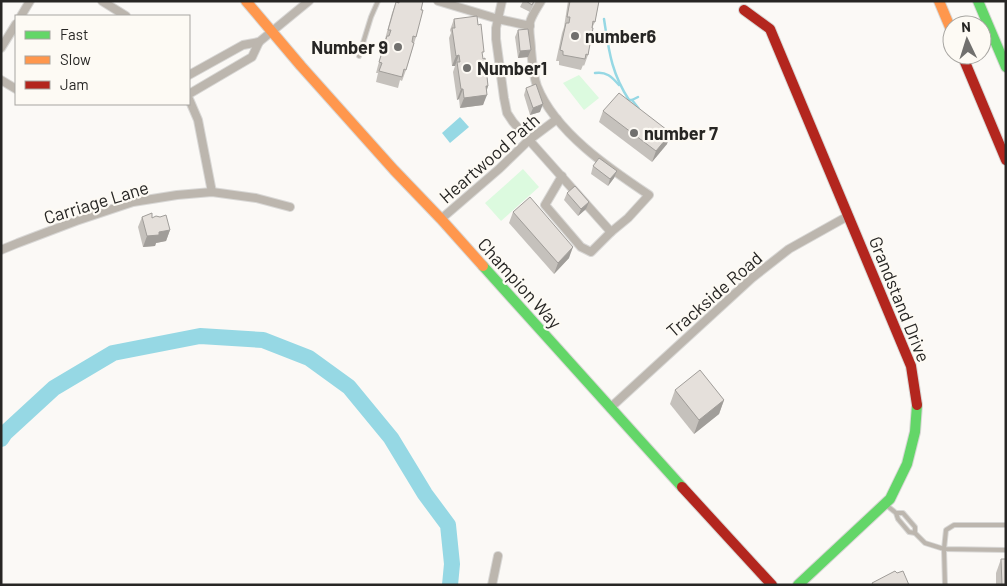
<svg xmlns="http://www.w3.org/2000/svg" width="1007" height="586" font-family="Barlow,sans-serif">
<style>
.green{fill:#dcfadf}
.water{fill:#96d8e4}
.lines{fill:none;stroke-linecap:round;stroke-linejoin:round}
.stream{stroke:#96d8e4;stroke-width:2.5}
.river{stroke:#96d8e4;stroke-width:16}
.lane-casing{stroke:#d8d7d5;stroke-width:6}
.street-casing{stroke:#d8d7d5;stroke-width:10}
.fast-casing{stroke:#d8d7d5;stroke-width:12}
.slow-casing{stroke:#d8d7d5;stroke-width:12}
.jam-casing{stroke:#d8d7d5;stroke-width:12}
.lane{stroke:#bcb6ae;stroke-width:4}
.street{stroke:#bcb6ae;stroke-width:8}
.fast{stroke:#63d668;stroke-width:10}
.slow{stroke:#ff974d;stroke-width:10}
.jam{stroke:#b3261e;stroke-width:10}
.wall{fill:#c5c1bc}
.shaded-wall{fill:#a09d99}
.building{fill:#e5e0db;stroke:#a09d99}
.poi-dot{fill:#71706e;stroke:#fdfaf4;stroke-width:2}
.labels{text-anchor:middle;dominant-baseline:central;stroke-width:4.5;stroke-linejoin:round;paint-order:stroke}
.poi-label{font-size:18px;font-weight:bold;fill:#272624;stroke:#fdfaf4;text-anchor:start}
.street-label{font-size:18px;fill:#272624;stroke:#fdfaf4}
</style>
<rect width="100%" height="100%" fill="#fbf9f6"/>
<g class="green">
<polygon points="579,75 599,98 584,110 563,83"/>
<polygon points="523,169 539,187 501,221 485,203"/>
</g>
<polygon class="water" points="460,117 469,127 450,143 442,133"/>
<g class="lines">
<g class="stream">
<path d="M 604,19 C 609,51 611,72 629,100"/>
<path d="M 595,73 C 606,71 612,77 619,85"/>
<polyline points="629,100 632,100 638,97"/>
<polyline points="632,100 639,109"/>
</g>
<polyline class="river" points="1,439 5,433 54,388 113,353 200,336 263,340 309,358 349,387 391,438 425,494 448,525 452,564 450,585"/>
<g class="lane-casing">
<g id="lane">
<polyline points="359,56 371,17 378,1"/>
<polyline points="885,504 896,513 903,513 915,527 915,533 909,532 898,519 896,513"/>
<polyline points="915,533 925,543 944,549 1006,550"/>
<polyline points="945,585 944,549 946,530 954,525 1006,525"/>
</g>
</g>
<g class="street-casing">
<g id="street">
<polyline points="102,1 126,16"/>
<polyline points="438,1 498,19 530,26"/>
<polyline points="502,1 496,28 496,39 504,98 507,113 513,122 611,232"/>
<path d="M 541,1 C 537,8 532,15 530,22 C 528,30 531,41 531,49 C 532,61 533,75 537,86 C 555,132 610,169 649,195 L 628,218 L 611,232 L 591,252 L 581,247 L 545,205 L 562,176"/>
<polyline points="21,16 30,1"/>
<polyline points="1,48 16,24"/>
<polyline points="189,75 243,45 259,42"/>
<polyline points="1,80 16,89"/>
<polyline points="189,94 252,57 259,42 309,1"/>
<polyline points="189,99 198,120 212,192"/>
<polyline points="441,219 499,169 529,140 557,119"/>
<polyline points="1,250 18,243 76,221 133,202 177,195 212,192 256,198 290,207"/>
<polyline points="610,408 752,278 789,249 848,216"/>
<polyline points="492,585 498,556"/>
</g>
</g>
<g class="fast-casing">
<g id="fast">
<polyline points="978,1 1006,67"/>
<polyline points="483,266 682,487"/>
<polyline points="798,585 890,499 907,464 915,432 917,405"/>
</g>
</g>
<g class="slow-casing">
<g id="slow">
<polyline points="246,1 301,66 394,170 441,219 483,266"/>
<polyline points="939,1 952,32"/>
</g>
</g>
<g class="jam-casing">
<g id="jam">
<polyline points="744,10 770,29 911,366 917,405"/>
<polyline points="962,55 1006,160"/>
<polyline points="682,487 772,585"/>
</g>
</g>
<use href="#lane" class="lane"/>
<use href="#street" class="street"/>
<use href="#fast" class="fast"/>
<use href="#slow" class="slow"/>
<use href="#jam" class="jam"/>
</g>
<g class="wall">
<polygon points="399,1 423,1 416,37 406,70 402,81 400,80 398,88 376,82 378,73 376,73 392,13 396,2 398,3"/>
<polygon points="523,1 535,1 530,12 520,7"/>
<polygon points="568,1 599,1 595,22 592,28 588,55 584,66 583,65 581,70 559,65 559,61 556,61 562,33 564,27"/>
<polygon points="454,19 482,57 488,86 483,105 460,108 459,99 457,100 453,72 455,66 452,66 449,38 451,33 450,30"/>
<polygon points="518,30 531,50 528,57 518,58 515,37"/>
<polygon points="526,88 540,112 530,115 524,95"/>
<polygon points="603,111 667,144 652,162 599,122"/>
<polygon points="593,166 617,171 614,178 608,186 591,174"/>
<polygon points="567,193 586,209 578,216 564,200"/>
<polygon points="513,212 569,258 554,274 509,223"/>
<polygon points="142,217 152,218 170,230 166,241 156,243 155,246 143,247 138,227"/>
<polygon points="675,390 724,400 719,414 694,434 670,404"/>
<polygon points="1001,559 1006,585 996,585 996,573"/>
</g>
<g class="shaded-wall">
<polygon points="531,50 528,57 518,58 520,51"/>
<polygon points="459,55 455,66 452,66 456,56"/>
<polygon points="486,86 488,86 485,95 487,95 483,105 460,108 464,98"/>
<polygon points="461,89 463,89 459,99 457,100"/>
<polygon points="543,104 540,112 530,115 533,108"/>
<polygon points="671,133 667,144 652,162 656,151"/>
<polygon points="617,171 614,178 608,186 610,179"/>
<polygon points="589,202 586,209 578,216 581,209"/>
<polygon points="170,230 166,241 156,243 155,246 143,247 147,236 159,232"/>
<polygon points="573,247 569,258 554,274 558,263"/>
<polygon points="724,400 719,414 694,434 699,420"/>
</g>
<g class="building">
<polygon points="399,1 423,1 421,10 423,10 416,37 413,36 412,42 414,43 406,70 404,69 402,77 379,71 382,63 379,62 387,36 389,36 391,30 388,30 396,2 399,3"/>
<polygon points="526,1 534,1 532,5"/>
<polygon points="570,1 599,1 595,22 593,21 592,28 593,28 588,55 586,54 585,59 563,55 563,51 560,50 566,23 569,23 570,17 567,17"/>
<polygon points="477,16 478,25 481,24 484,52 482,52 483,59 485,58 488,86 486,86 487,95 464,98 463,89 461,89 457,62 460,62 459,55 456,56 452,28 455,28 454,19"/>
<polygon points="528,29 531,50 520,51 518,30"/>
<polygon points="536,84 543,104 533,108 526,88"/>
<polygon points="619,93 671,133 656,151 603,111"/>
<polygon points="599,158 617,171 610,179 593,166"/>
<polygon points="575,186 589,202 581,209 567,193"/>
<polygon points="530,197 573,247 558,263 513,212"/>
<polygon points="152,213 152,218 156,216 160,217 166,215 170,230 159,232 159,235 147,236 142,217"/>
<polygon points="700,370 724,400 699,420 675,390"/>
<polygon points="1001,559 1006,559 1006,585 1002,585"/>
<polygon points="895,571 897,573 903,571 909,585 873,585 872,583"/>
</g>
<g class="poi-dot">
<circle cx="575" cy="36" r="5"/>
<circle cx="398" cy="47" r="5"/>
<circle cx="467" cy="68" r="5"/>
<circle cx="634" cy="133" r="5"/>
</g>
<g class="labels">
<g class="poi-label">
<text x="585" y="36">number6</text>
<text x="388" y="47" text-anchor="end">Number 9</text>
<text x="477" y="68">Number1</text>
<text x="644" y="133">number 7</text>
</g>
<g class="street-label">
<text transform="translate(489 158) rotate(-41)">Heartwood Path</text>
<text transform="translate(96 202) rotate(-17)">Carriage Lane</text>
<text transform="translate(520 283) rotate(48)">Champion Way</text>
<text transform="translate(714 294) rotate(-41)">Trackside Road</text>
<text transform="translate(900 299) rotate(68)">Grandstand Drive</text>
</g>
</g>
<rect width="1007" height="586" fill="none" stroke="#272624" stroke-width="5"/>
<rect x="15" y="15" width="175" height="90" fill="#fdfaf4" stroke="#a7a5a1"/>
<rect x="25" y="31" width="25" height="8" fill="#63d668" stroke="#a7a5a1"/>
<text x="60" y="40" font-size="15" fill="#272624">Fast</text>
<rect x="25" y="56" width="25" height="8" fill="#ff974d" stroke="#a7a5a1"/>
<text x="60" y="65" font-size="15" fill="#272624">Slow</text>
<rect x="25" y="81" width="25" height="8" fill="#b3261e" stroke="#a7a5a1"/>
<text x="60" y="90" font-size="15" fill="#272624">Jam</text>
<g transform="translate(967 40) rotate(356)"><circle r="24" fill="#fdfaf4" stroke="#a7a5a1"/>
<path d="M0-4L9 19L0 12L-9 19Z" fill="#71706e"/>
<text y="-8" font-size="14" font-weight="bold" text-anchor="middle" fill="#272624">N</text>
</g>
</svg>
